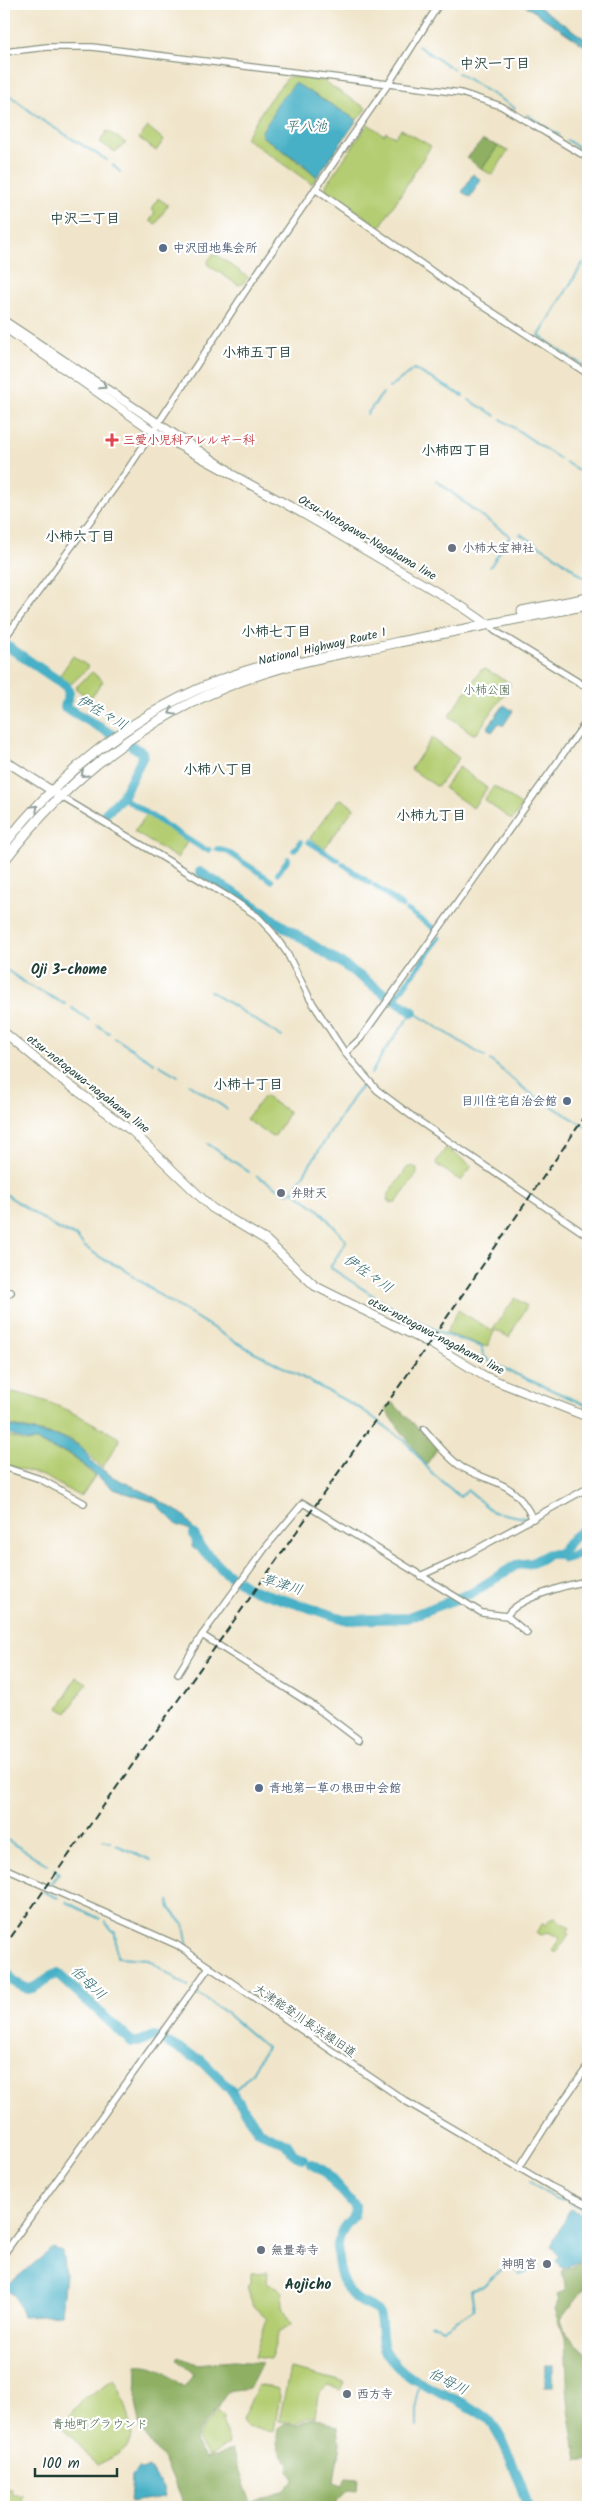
<svg xmlns="http://www.w3.org/2000/svg" width="592" height="2511" font-family="Kalam,'Klee One',sans-serif">
<style>
.green{fill:#b4cd72;stroke:#6a8553}
.forest{fill:#8fb064;stroke:#57764c}
.water{fill:#47b0c6;stroke:#33767d}
.lines{fill:none;stroke-linecap:round;stroke-linejoin:round}
.stream{stroke:#47b0c6;stroke-width:2}
.canal{stroke:#47b0c6;stroke-width:5.5}
.river{stroke:#47b0c6;stroke-width:10}
.minor-casing{stroke:#88917f;stroke-width:8}
.major-casing{stroke:#88917f;stroke-width:10}
.highway-casing{stroke:#88917f;stroke-width:11}
.minor{stroke:#fff;stroke-width:5.5}
.major{stroke:#fff;stroke-width:8}
.highway{stroke:#fff;stroke-width:9}
.rail{stroke:#1f3d34;stroke-width:2;stroke-dasharray:8 4;stroke-linecap:butt}
.oneway{stroke:#8f9e9a}
.service-dot{fill:#5c6f8a;stroke:#fff;stroke-width:2}
.health-dot{fill:#e0444e;stroke:#fff;stroke-width:2}
.worship-dot{fill:#6b7280;stroke:#fff;stroke-width:2}
.labels{text-anchor:middle;dominant-baseline:central;stroke-width:4.5;stroke-linejoin:round;paint-order:stroke}
.service-label{font-size:12px;font-weight:bold;fill:#4e5e75;stroke:#fff;text-anchor:start}
.health-label{font-size:12px;font-weight:bold;fill:#be3a42;stroke:#fff;text-anchor:start}
.street-label{font-size:12px;fill:#1f3d34;stroke:#fff}
.worship-label{font-size:12px;font-weight:bold;fill:#5b616d;stroke:#fff;text-anchor:start}
.park-label{font-size:12px;fill:#446144;stroke:#fff}
.neighbourhood-label{font-size:14px;font-weight:bold;fill:#1f3d34;stroke:#fff}
.water-label{font-size:14px;font-style:italic;fill:#2d6567;stroke:#fff}
.quarter-label{font-size:15px;font-weight:bold;fill:#1f3d34;stroke:#fff}
</style>
<rect width="100%" height="100%" fill="#fff"/>
<filter id="ink" filterUnits="userSpaceOnUse"><feTurbulence type="fractalNoise" baseFrequency=".02" numOctaves="2"/><feDisplacementMap in="SourceGraphic" scale="10" xChannelSelector="R" yChannelSelector="G"/><feConvolveMatrix kernelMatrix="1 2 1 2 8 2 1 2 1" color-interpolation-filters="sRGB"/></filter>
<filter id="wash" filterUnits="userSpaceOnUse"><feTurbulence type="fractalNoise" baseFrequency=".0096" numOctaves="4" result="noise"/><feDisplacementMap in="SourceGraphic" scale="20" xChannelSelector="R" yChannelSelector="G"/><feGaussianBlur stdDeviation="1.12" result="paint"/><feColorMatrix in="noise" values="0 0 0 0 0 0 0 0 0 0 0 0 0 0 0 0 0 1.4 0 .05"/><feComposite in="paint" operator="in"/></filter>
<g filter="url(#wash)">
<rect width="100%" height="100%" fill="#f0e5ca"/>
<g class="green">
<path d="M 289,76 L 323,81 L 366,108 L 357,120 L 295,83 L 261,133 C 278,150 299,160 317,177 L 312,184 L 245,138 L 269,100 Z"/>
<polygon points="368,124 384,135 386,132 395,137 401,129 431,146 380,227 326,189 326,185"/>
<polygon points="148,127 164,140 156,151 139,138"/>
<polygon points="107,131 126,143 115,152 100,142"/>
<polygon points="498,146 508,151 492,175 482,169"/>
<polygon points="158,198 168,205 156,224 150,221 155,212 152,210"/>
<polygon points="214,253 248,277 243,284 238,285 208,265 208,261"/>
<polygon points="73,656 89,667 69,686 58,678"/>
<polygon points="485,669 510,683 510,686 477,733 473,734 450,717 450,714 481,670"/>
<polygon points="92,672 103,681 90,699 75,688"/>
<polygon points="432,738 459,758 439,785 436,786 411,769"/>
<polygon points="459,767 487,788 473,808 444,788"/>
<polygon points="494,786 522,806 512,820 484,800"/>
<polygon points="342,799 354,808 324,849 310,838 338,800"/>
<polygon points="148,813 188,841 177,858 134,832"/>
<polygon points="264,1096 289,1112 275,1136 272,1137 246,1119"/>
<polygon points="446,1148 472,1166 461,1181 437,1165 436,1162"/>
<polygon points="412,1166 417,1169 417,1174 396,1203 390,1203 387,1200 388,1195 407,1168"/>
<polygon points="515,1298 527,1306 509,1337 495,1330 487,1347 446,1333 458,1310 492,1331"/>
<path d="M 4,1391 C 45,1396 83,1417 119,1438 L 118,1443 L 102,1468 L 83,1448 L 68,1438 L 4,1424 Z"/>
<polygon points="4,1434 25,1442 37,1441 54,1450 69,1454 95,1476 83,1494 79,1496 46,1477 4,1464"/>
<polygon points="77,1677 87,1683 67,1713 59,1708"/>
<polygon points="555,1918 570,1928 567,1932 569,1934 556,1953 552,1950 560,1938 548,1932 542,1935 536,1933 543,1923 546,1925 551,1919"/>
<path d="M 268,2272 L 267,2284 C 288,2289 280,2295 284,2309 C 286,2314 289,2320 291,2324 L 279,2332 L 271,2358 L 269,2359 L 254,2357 L 267,2319 L 253,2306 L 247,2287 L 251,2284 L 251,2273 Z"/>
<polygon points="290,2369 345,2382 341,2390 327,2386 318,2395 315,2416 307,2417 296,2423 279,2421"/>
<path d="M 114,2379 C 123,2394 140,2436 125,2450 C 117,2456 105,2461 97,2465 L 62,2426 L 82,2400 Z"/>
<polygon points="258,2385 278,2389 280,2396 274,2431 245,2427 242,2420"/>
<polygon points="218,2411 225,2419 222,2420 229,2444 209,2457 198,2440 202,2430"/>
<polygon points="7,2489 11,2489 12,2495 23,2495 19,2506 7,2506"/>
</g>
<g class="forest">
<polygon points="483,140 498,146 482,169 467,158"/>
<polygon points="393,1403 438,1448 426,1465 385,1409 389,1404"/>
<polygon points="583,2259 586,2259 588,2267 588,2292 584,2289 561,2319 566,2334 588,2354 588,2460 577,2460 568,2401 565,2337 555,2309 559,2302 557,2294 566,2290 562,2271 572,2267"/>
<path d="M 179,2357 L 196,2364 L 234,2361 L 262,2363 L 249,2389 L 226,2392 L 218,2408 L 200,2430 L 195,2442 L 206,2459 L 232,2450 L 251,2503 L 281,2492 L 295,2481 L 289,2471 L 290,2464 C 276,2452 276,2445 278,2428 L 285,2423 L 297,2425 C 315,2414 321,2418 338,2427 L 340,2443 L 334,2482 L 343,2485 L 346,2477 L 358,2478 L 357,2490 L 349,2489 L 336,2502 L 335,2507 L 185,2507 L 168,2467 L 141,2429 L 136,2402 L 137,2365 C 158,2363 168,2376 184,2387 L 194,2374 L 177,2360 Z"/>
</g>
<g class="water">
<polygon points="523,4 535,4 538,6 588,41 588,48"/>
<path d="M 295,83 L 357,120 L 317,177 L 302,163 L 263,137 L 261,132 L 273,115 C 272,106 289,91 295,83 Z"/>
<polygon points="473,174 481,180 470,197 462,192"/>
<polygon points="504,705 513,711 503,726 499,723 492,732 487,728"/>
<polygon points="4,1425 67,1439 82,1448 94,1464 113,1477 147,1493 185,1516 201,1542 196,1550 192,1547 193,1538 190,1530 177,1525 154,1502 113,1489 69,1453 54,1449 37,1441 26,1441 4,1432"/>
<polygon points="570,2209 588,2216 588,2264 586,2259 583,2259 563,2269 556,2260 559,2256 551,2246"/>
<polygon points="53,2248 62,2251 65,2274 61,2314 23,2316 15,2296 4,2288"/>
<rect x="545" y="2365" width="8" height="21"/>
<polygon points="138,2467 143,2470 149,2467 163,2488 165,2497 130,2502 132,2476"/>
</g>
<g class="lines">
<g class="stream">
<polyline points="418,46 453,69"/>
<polyline points="458,73 515,108"/>
<polyline points="4,91 43,121 107,160"/>
<polyline points="527,115 559,135"/>
<polyline points="567,140 588,154"/>
<polyline points="113,165 120,172"/>
<polyline points="586,257 588,253"/>
<polyline points="585,266 588,268"/>
<polyline points="539,336 583,263"/>
<polyline points="541,337 571,358"/>
<polyline points="575,360 588,369"/>
<polyline points="389,388 414,369 463,396"/>
<polyline points="469,400 496,416"/>
<polyline points="367,414 383,393"/>
<polyline points="501,419 560,459"/>
<polyline points="565,462 588,476"/>
<polyline points="436,480 480,515 510,536 490,567"/>
<polyline points="520,534 556,556 586,579"/>
<polyline points="4,968 28,985 65,1004"/>
<polyline points="210,991 282,1037"/>
<polyline points="72,1008 89,1020"/>
<polyline points="97,1025 109,1033"/>
<polyline points="115,1038 154,1063"/>
<polyline points="490,1060 527,1091 588,1128"/>
<polyline points="159,1065 178,1076"/>
<polyline points="371,1074 383,1053 413,1012 485,1057"/>
<polyline points="189,1084 227,1109"/>
<polyline points="363,1085 353,1097 293,1191 319,1210 345,1239 346,1242 331,1266 331,1268 386,1304 443,1334 482,1347 483,1355 491,1363 588,1406"/>
<polyline points="208,1144 249,1172"/>
<polyline points="257,1176 288,1194 293,1191"/>
<polyline points="4,1193 56,1228 76,1236 85,1247 106,1261 121,1267 161,1296 234,1341 363,1410 405,1441 432,1473 460,1497 467,1490 493,1512 525,1518"/>
<polyline points="4,1838 48,1865"/>
<polyline points="103,1840 110,1842"/>
<polyline points="116,1845 151,1860"/>
<polyline points="50,1884 59,1873 54,1869"/>
<polyline points="44,1892 58,1898"/>
<polyline points="169,1901 170,1908 184,1925 188,1946"/>
<polyline points="66,1902 100,1919"/>
<polyline points="105,1922 115,1933 117,1957 147,1959 188,1987"/>
<polyline points="196,1993 226,2013 266,2047 252,2073 232,2093"/>
<polyline points="530,2182 553,2198 565,2201"/>
<polyline points="569,2203 588,2210"/>
<polyline points="431,2324 443,2329 474,2309 471,2289 483,2286 510,2262 519,2274 536,2267"/>
<polyline points="417,2426 417,2390 421,2384"/>
</g>
<g class="canal">
<polyline points="122,797 203,849 209,850"/>
<polyline points="309,842 338,860"/>
<polyline points="217,849 228,852 272,881"/>
<polyline points="294,850 301,842"/>
<polyline points="343,864 370,883"/>
<polyline points="278,873 288,859"/>
<polyline points="375,886 402,906"/>
<polyline points="407,910 435,929"/>
<polyline points="394,1000 439,938"/>
</g>
<g class="river">
<polyline points="4,644 66,686 69,693 65,707 142,752 143,756 122,797 106,813"/>
<polyline points="200,872 258,908"/>
<polyline points="263,911 275,921 336,960"/>
<polyline points="340,962 386,995"/>
<polyline points="394,1000 413,1012"/>
<polyline points="194,1534 199,1546 225,1572 250,1589 347,1620 406,1618 472,1593 516,1565 532,1563 549,1554 559,1554 565,1558 588,1551"/>
<polyline points="559,1554 573,1538 588,1526"/>
<path d="M 4,1968 L 14,1982 L 28,1989 C 40,1988 46,1975 58,1974 L 132,2042 L 138,2042 L 154,2036"/>
<polyline points="160,2039 202,2061 229,2088 259,2131 287,2144 293,2154 303,2159"/>
<path d="M 311,2164 L 324,2171 L 355,2206 C 356,2217 348,2221 343,2229 C 332,2248 339,2284 355,2298 C 362,2304 371,2306 378,2311 C 384,2324 379,2340 386,2352 C 408,2389 456,2393 487,2418 C 501,2430 523,2488 528,2507"/>
</g>
</g>
</g>
<g filter="url(#ink)">
<g class="lines">
<g class="minor-casing">
<g id="minor">
<polyline points="4,52 47,47 92,47 461,93 501,106 588,158"/>
<polyline points="315,189 463,293 588,374"/>
<polyline points="487,624 495,631 588,688"/>
<polyline points="4,639 126,472 262,266 389,83 439,4"/>
<polyline points="60,796 227,896 257,916 273,933 287,953 310,999 345,1053 377,1090 413,1117 588,1236"/>
<polyline points="345,1053 361,1038 588,719"/>
<polyline points="4,1298 11,1292"/>
<path d="M 424,1429 C 435,1441 448,1459 463,1468 C 497,1486 513,1479 533,1519"/>
<polyline points="4,1467 40,1479 84,1503"/>
<polyline points="420,1576 468,1554 588,1488"/>
<polyline points="507,1616 527,1633"/>
<polyline points="202,1635 314,1706 359,1740"/>
<path d="M 178,1674 L 202,1635 L 266,1547 L 303,1503 L 482,1613 L 507,1616 C 515,1599 569,1584 588,1581"/>
<polyline points="4,1868 177,1945 407,2102 550,2186 588,2205"/>
<polyline points="519,2168 553,2115 588,2066"/>
<polyline points="4,2254 209,1967"/>
</g>
</g>
<g class="major-casing">
<g id="major">
<polyline points="4,321 228,470"/>
<polyline points="4,327 153,431 302,513 464,608 487,624"/>
<polyline points="4,760 60,796"/>
<polyline points="4,1032 53,1073 133,1132 212,1208 266,1240 315,1286 433,1345 486,1377 588,1417"/>
</g>
</g>
<g class="highway-casing">
<g id="highway">
<polyline points="522,611 588,598"/>
<path d="M 4,845 C 78,750 177,682 296,658"/>
<path d="M 4,861 C 74,768 168,700 281,668 C 319,656 360,651 399,642 C 462,630 525,617 588,605"/>
</g>
</g>
<use href="#minor" class="minor"/>
<use href="#major" class="major"/>
<use href="#highway" class="highway"/>
<polyline class="rail" points="4,1947 412,1368 588,1112"/>
</g>
<defs><path id="oneway-chevron" d="M-2-3.5L2.5 0L-2 3.5" fill="none" stroke-width="1.6" stroke-linecap="round" stroke-linejoin="round" transform="scale(1.25)"/></defs>
<g class="oneway">
<use href="#oneway-chevron" transform="translate(103 386) rotate(33)"/>
<use href="#oneway-chevron" transform="translate(172 712) rotate(151)"/>
<use href="#oneway-chevron" transform="translate(84 774) rotate(138)"/>
<use href="#oneway-chevron" transform="translate(35 808) rotate(-45)"/>
</g>
</g>
<g class="service-dot">
<circle cx="163" cy="248" r="5"/>
<circle cx="567" cy="1101" r="5"/>
<circle cx="259" cy="1788" r="5"/>
</g>
<path class="health-dot" d="M109.5 432.5h5v5h5v5h-5v5h-5v-5h-5v-5h5z"/>
<g class="worship-dot">
<circle cx="452" cy="548" r="5"/>
<circle cx="281" cy="1193" r="5"/>
<circle cx="261" cy="2250" r="5"/>
<circle cx="547" cy="2264" r="5"/>
<circle cx="347" cy="2394" r="5"/>
</g>
<g class="labels">
<g class="service-label">
<text x="173" y="248">中沢団地集会所</text>
<text x="557" y="1101" text-anchor="end">目川住宅自治会館</text>
<text x="269" y="1788">青地第一草の根田中会館</text>
</g>
<g class="health-label">
<text x="123" y="440">三愛小児科アレルギー科</text>
</g>
<g class="street-label">
<text transform="translate(367 538) rotate(30)">Otsu-Notogawa-Nagahama line</text>
<text transform="translate(322 647) rotate(-13)">National Highway Route 1</text>
<text transform="translate(88 1084) rotate(38)">otsu-notogawa-nagahama line</text>
<text transform="translate(436 1336) rotate(28)">otsu-notogawa-nagahama line</text>
<text transform="translate(305 2021) rotate(34)">大津能登川長浜線旧道</text>
</g>
<g class="worship-label">
<text x="462" y="548">小柿大宝神社</text>
<text x="291" y="1193">弁財天</text>
<text x="271" y="2250">無量寿寺</text>
<text x="537" y="2264" text-anchor="end">神明宮</text>
<text x="357" y="2394">西方寺</text>
</g>
<g class="park-label">
<text x="487" y="690">小柿公園</text>
<text x="100" y="2424">青地町グラウンド</text>
</g>
<g class="neighbourhood-label">
<text x="495" y="64">中沢一丁目</text>
<text x="85" y="219">中沢二丁目</text>
<text x="257" y="353">小柿五丁目</text>
<text x="456" y="451">小柿四丁目</text>
<text x="80" y="537">小柿六丁目</text>
<text x="276" y="632">小柿七丁目</text>
<text x="218" y="770">小柿八丁目</text>
<text x="431" y="816">小柿九丁目</text>
<text x="69" y="970">Oji 3-chome</text>
<text x="248" y="1085">小柿十丁目</text>
</g>
<g class="water-label">
<text x="306" y="127">平八池</text>
<text transform="translate(102 713) rotate(30)">伊佐々川</text>
<text transform="translate(368 1274) rotate(35)">伊佐々川</text>
<text transform="translate(282 1585) rotate(17)">草津川</text>
<text transform="translate(88 1983) rotate(43)">伯母川</text>
<text transform="translate(448 2382) rotate(27)">伯母川</text>
</g>
<g class="quarter-label">
<text x="308" y="2285">Aojicho</text>
</g>
</g>
<rect width="592" height="2511" fill="none" stroke="#fff" stroke-width="20"/>
<path d="M35 2468v8h82v-8" fill="none" stroke="#1f3d34" stroke-width="2.5"/>
<text x="42" y="2468" font-size="15" fill="#1f3d34" stroke="#ffffff" stroke-width="4" paint-order="stroke">100 m</text>
</svg>
